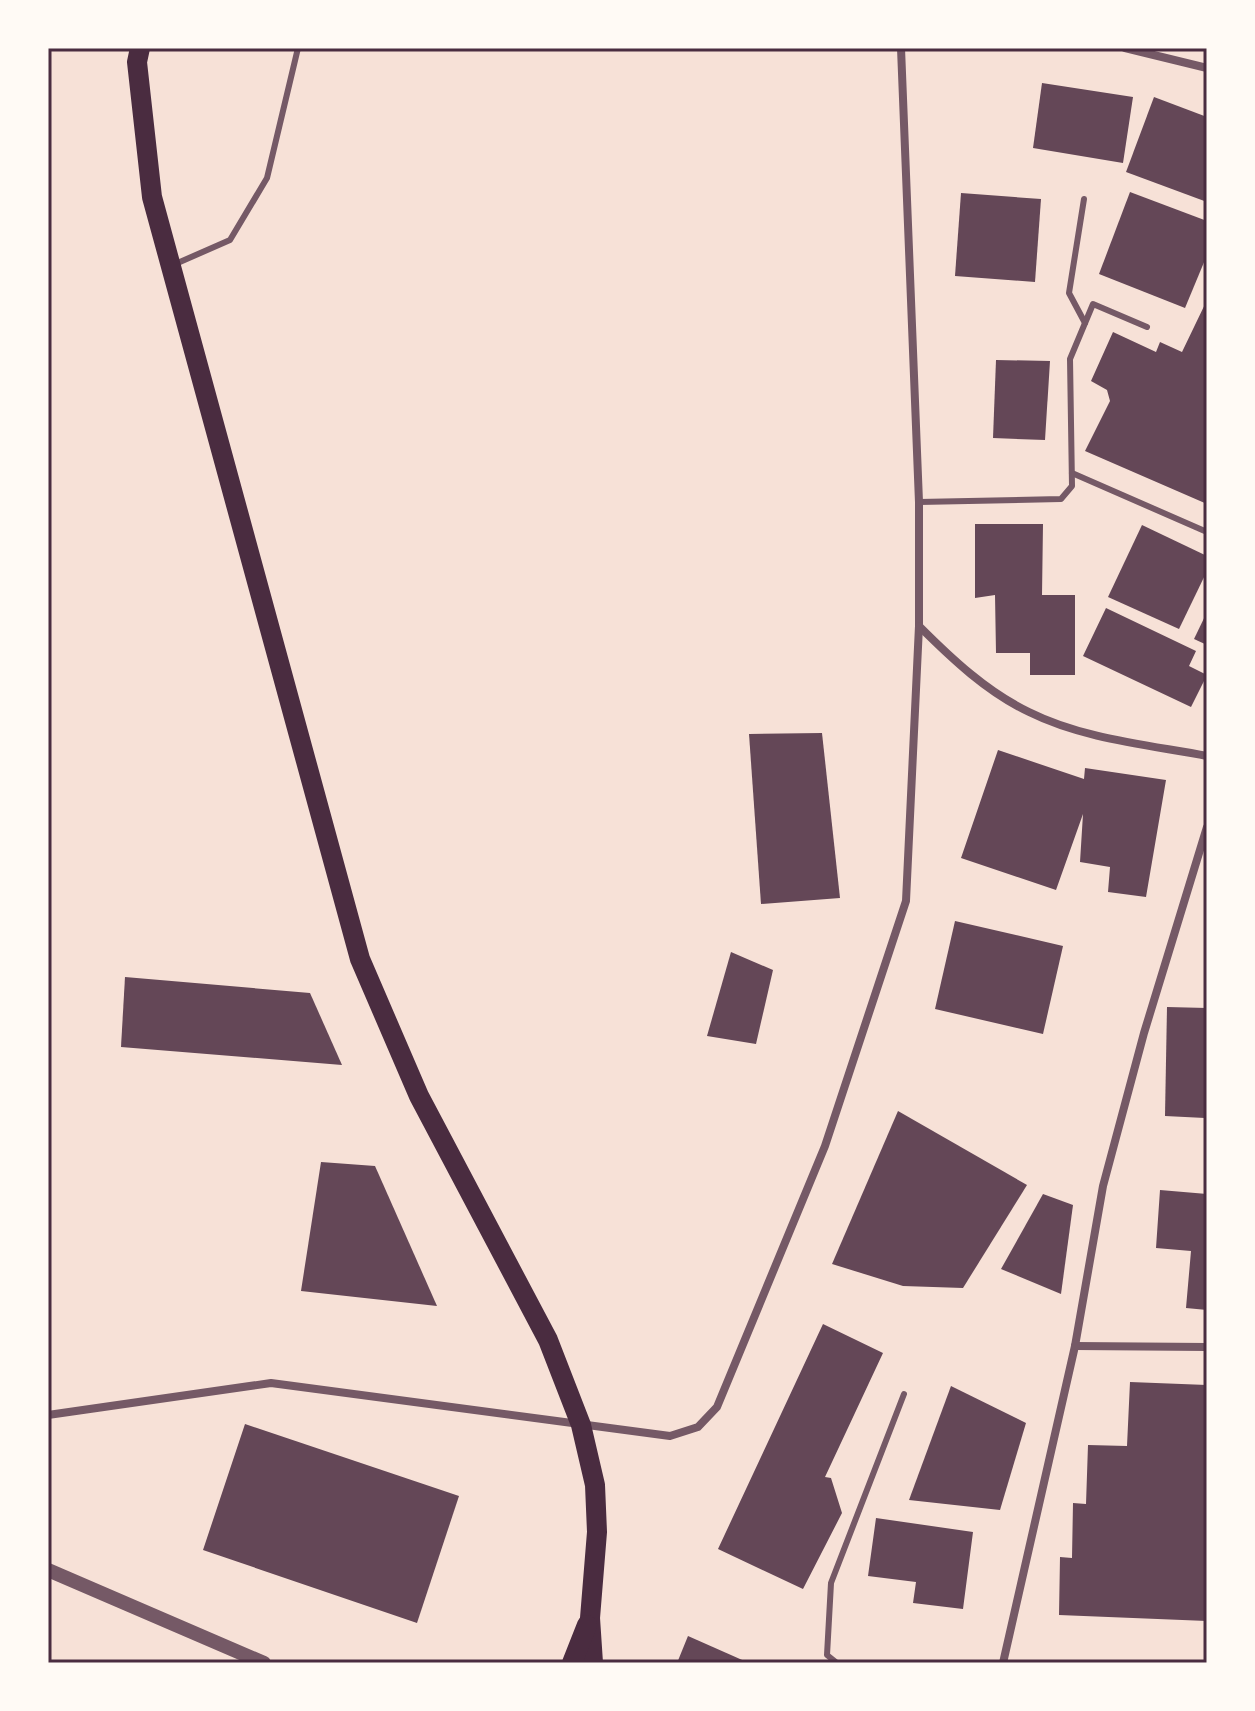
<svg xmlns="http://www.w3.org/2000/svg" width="1255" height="1711" font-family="Signika,sans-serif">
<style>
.building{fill:#644757}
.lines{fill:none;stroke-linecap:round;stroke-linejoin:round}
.service{stroke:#755966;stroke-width:6}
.minor{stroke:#755966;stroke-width:8}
.tertiary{stroke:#755966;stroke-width:14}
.primary{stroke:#4a2c40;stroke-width:20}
.neatline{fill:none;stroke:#4a2c40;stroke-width:3}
</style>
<rect width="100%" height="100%" fill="#f7e1d7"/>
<g class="building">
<polygon points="1042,83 1133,97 1123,163 1033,148"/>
<polygon points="1154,97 1207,117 1207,202 1126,172"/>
<polygon points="1130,192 1207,221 1207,255 1185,308 1099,274"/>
<polygon points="961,193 1041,199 1035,282 955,276"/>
<polygon points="1207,300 1207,504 1085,451 1110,401 1107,390 1091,381 1113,332 1156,352 1160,342 1182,352"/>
<polygon points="996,360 1050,361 1045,440 993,438"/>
<polygon points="975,524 1043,524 1042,595 1075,595 1075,675 1030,675 1030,653 996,653 995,595 975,598"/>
<polygon points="1142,525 1207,556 1207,571 1179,629 1108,597"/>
<polygon points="1106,608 1196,651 1189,666 1207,675 1191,707 1083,656"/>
<polygon points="1207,612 1207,645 1194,639"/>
<polygon points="822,733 840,898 761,904 749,734"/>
<polygon points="998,750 1084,779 1085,768 1166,780 1146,897 1108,892 1110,867 1080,862 1083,814 1056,890 961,858"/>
<polygon points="955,921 1063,946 1043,1034 935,1009"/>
<polygon points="731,952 773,970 756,1044 707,1036"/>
<polygon points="125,977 310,993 342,1065 121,1047"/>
<polygon points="1167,1007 1207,1008 1205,1118 1165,1116"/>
<polygon points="898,1111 1027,1185 963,1288 903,1286 832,1264"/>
<polygon points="321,1162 375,1166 437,1306 301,1291"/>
<polygon points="1160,1190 1207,1194 1207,1310 1186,1308 1191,1251 1156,1248"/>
<polygon points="1043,1194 1073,1205 1061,1294 1001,1269"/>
<polygon points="823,1324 883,1353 825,1477 831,1478 842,1513 803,1589 718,1549"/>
<polygon points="1130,1382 1207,1385 1207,1621 1059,1615 1060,1557 1072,1558 1073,1503 1086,1504 1088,1445 1127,1446"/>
<polygon points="951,1386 1026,1423 1000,1510 909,1500"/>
<polygon points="245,1424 459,1496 417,1623 203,1550"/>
<polygon points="876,1518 973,1532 963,1609 913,1603 916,1582 868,1576"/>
<polygon points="688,1636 749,1663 677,1663"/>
</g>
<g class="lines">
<g class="service">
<polyline points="1084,199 1069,293 1085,323"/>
<polyline points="173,265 230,240 267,178 298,48"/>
<polyline points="1072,473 1207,532"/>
<polyline points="919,502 1061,499 1072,486 1070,359 1093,304 1147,327"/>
<polyline points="837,1663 827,1655 831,1583 904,1394"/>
</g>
<g class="minor">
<path d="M 901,48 L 919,502 L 919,626 C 952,659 987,692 1029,712 C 1083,739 1149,745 1207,756"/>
<polyline points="1125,48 1207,68"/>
<polyline points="1075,1346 1207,1347"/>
<polyline points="48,1415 271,1383 670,1436 698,1427 717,1407 825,1146 906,901 919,626"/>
<polyline points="1003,1663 1075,1346 1103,1186 1144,1033 1207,827"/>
</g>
<polyline class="tertiary" points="48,1570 264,1663"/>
<g class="primary">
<polyline points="140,48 137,62 152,197 360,959 419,1096 548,1340 581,1425 595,1485 597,1532 590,1618 593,1663"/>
<polyline points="572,1663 587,1625"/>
</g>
</g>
<rect width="1255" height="1711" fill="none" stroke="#fffaf5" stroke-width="100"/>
<rect x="50" y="50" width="1155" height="1611" class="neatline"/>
</svg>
